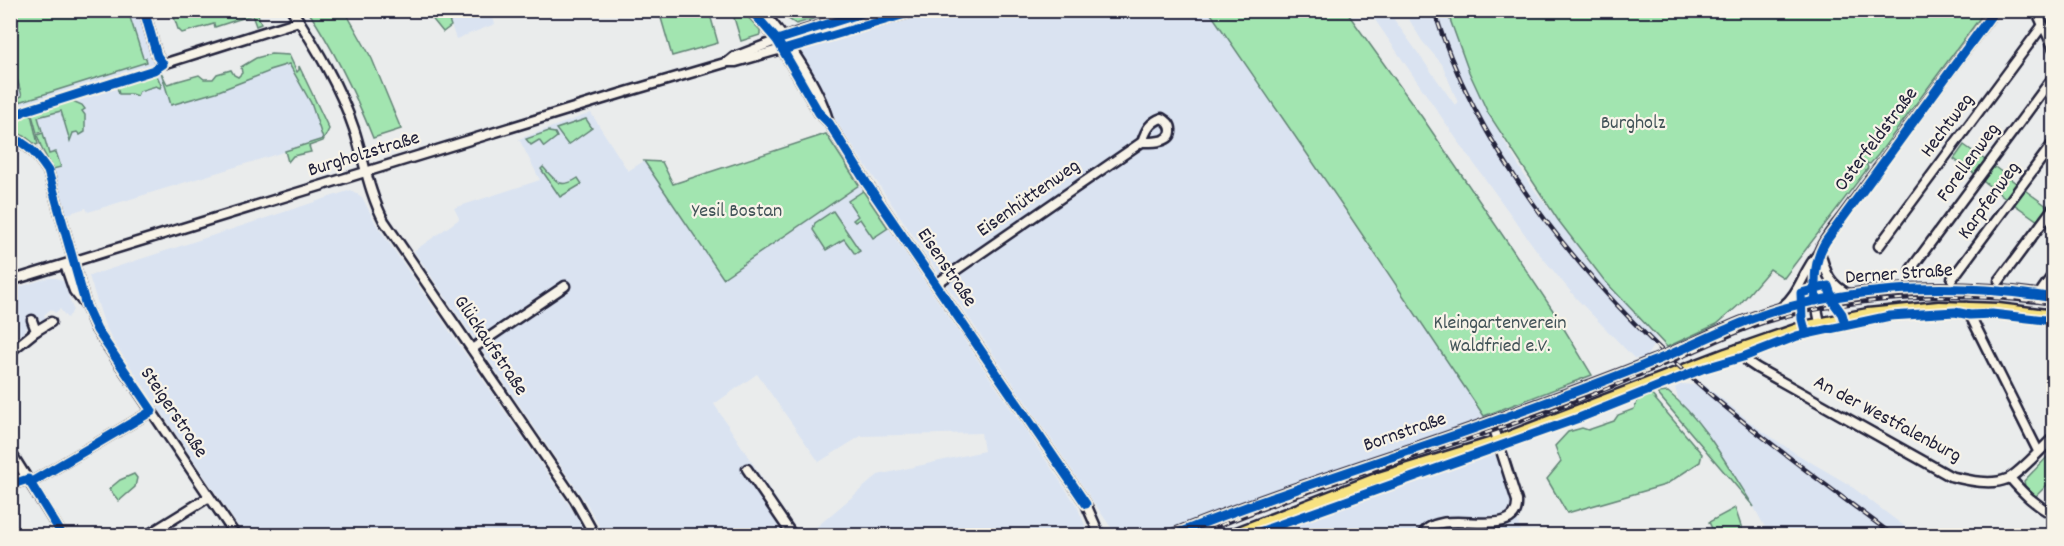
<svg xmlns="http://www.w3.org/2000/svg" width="2064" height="546" font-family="Dekko,sans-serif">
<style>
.built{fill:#dae3f1}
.green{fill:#a2e5b0;stroke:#628476;stroke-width:1.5}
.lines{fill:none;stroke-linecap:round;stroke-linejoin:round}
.minor-casing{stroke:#22223b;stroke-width:13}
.major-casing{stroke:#22223b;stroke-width:15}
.minor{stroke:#f7f3e8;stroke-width:8}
.major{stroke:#f7e281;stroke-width:10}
.rail-casing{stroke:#22223b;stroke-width:4.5}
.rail{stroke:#f7f3e8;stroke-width:2;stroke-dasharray:7;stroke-linecap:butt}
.cycleway-casing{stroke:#f7f3e8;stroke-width:13}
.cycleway{stroke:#0057b8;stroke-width:9}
.labels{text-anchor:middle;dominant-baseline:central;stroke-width:4.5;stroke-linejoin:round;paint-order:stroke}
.park-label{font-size:20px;fill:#425358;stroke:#f7f3e8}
.street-label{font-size:20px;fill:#22223b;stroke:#f7f3e8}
</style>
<rect width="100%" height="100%" fill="#eaecec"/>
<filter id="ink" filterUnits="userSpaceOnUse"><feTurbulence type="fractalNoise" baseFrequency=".0167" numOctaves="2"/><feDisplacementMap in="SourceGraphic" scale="12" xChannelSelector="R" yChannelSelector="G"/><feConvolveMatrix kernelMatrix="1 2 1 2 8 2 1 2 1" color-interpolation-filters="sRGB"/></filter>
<g filter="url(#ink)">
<g class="built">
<polygon points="10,11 139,11 155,65 162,71 172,99 289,64 311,103 323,140 88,212 86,208 67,214 34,105 20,109 11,86"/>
<polygon points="446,11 496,11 496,12 492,14 495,24 456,39"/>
<polygon points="936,11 1209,11 1484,416 1466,425 1267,493 1158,535 1116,535 843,132 796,52"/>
<polygon points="1369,11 1388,11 1455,105 1458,103 1442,64 1422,41 1404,11 1447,11 1469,72 1488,113 1527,180 1595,270 1657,339 1645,359 1634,358 1576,298 1537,251 1462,147"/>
<polygon points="591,113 628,171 644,161 723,277 859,185 1077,506 1089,535 807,535 878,475 984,451 981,433 861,436 819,462 757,374 714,404 799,535 604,535 587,504 414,251 458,220 459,218 454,208 540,180 519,139"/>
<polygon points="351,190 362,197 376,224 580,521 588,535 244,535 113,341 104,323 89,276"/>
<polygon points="48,278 57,278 64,282 73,309 71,314 67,318 60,309 55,313 51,309 44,315 47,320 43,321 36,317 28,319 29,325 20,337 13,315 19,313 12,289"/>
<polygon points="1682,384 1706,386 1758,428 1795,453 1848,484 1916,535 1769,535 1754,507 1715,446 1679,401 1675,388"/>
<polygon points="1496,451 1522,535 1257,536 1271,530"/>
</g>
<g class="green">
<polygon points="26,11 128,11 143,58 146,58 147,62 19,102 17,98 22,96 11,58 11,15"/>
<polygon points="172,11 257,11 261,24 256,26 252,15 215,27 214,24 182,33 178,29"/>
<path d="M 308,11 L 345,11 L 372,59 L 401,129 L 373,138 C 355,93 335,51 308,11 Z"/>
<polygon points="426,11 446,11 451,26 443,32"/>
<polygon points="659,11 709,11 718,43 672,56"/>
<polygon points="732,11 742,11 760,30 760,35 741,41"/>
<polygon points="776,11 841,11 796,24"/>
<polygon points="884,11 904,11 804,40 801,34"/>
<polygon points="1209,11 1346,11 1422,117 1514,252 1552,309 1592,375 1484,416 1347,212"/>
<polygon points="1447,11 1447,10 1985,11 1878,155 1870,164 1866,163 1868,168 1784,278 1770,269 1740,304 1717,324 1667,347 1604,280 1558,220 1488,113 1469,72"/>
<polygon points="271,54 289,55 297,72 299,70 299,66 329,129 323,141 309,146 311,152 293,156 288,162 285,151 323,139 311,103 289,64 269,70 268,72 216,92 171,105 161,72 167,84 199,75 204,79 213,79 217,74 231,70 234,75 238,77 242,73 241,67 256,58"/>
<polygon points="154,72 156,73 161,85 160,88 156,86 139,91 137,96 131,94 119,94 116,84"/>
<polygon points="68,99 82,105 85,109 82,111 85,115 85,132 80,135 77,132 73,133 70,141 61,111 38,117 42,131 37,133 32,115 33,109"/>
<polygon points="30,110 38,144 36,145 26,137 11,130 11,123 22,113"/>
<polygon points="586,119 592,128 568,145 556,129"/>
<polygon points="549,131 549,132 555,133 557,137 544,147 539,140 531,145 526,139"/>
<polygon points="43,133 49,154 56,152 61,167 53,169 42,149 37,135"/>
<polygon points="826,134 859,185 723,278 644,161 662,162 673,184"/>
<polygon points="1964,145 1985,160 1975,174 1954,159"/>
<polygon points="1991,164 2017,184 2006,198 1980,179"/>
<path d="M 543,167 C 556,181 560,190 578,178 L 582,184 L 560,197 L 541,169 Z"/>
<polygon points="2022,188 2048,207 2038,221 2011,202"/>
<polygon points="863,191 888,228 873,238 860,219 855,222 853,220 858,216 848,201"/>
<polygon points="833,211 860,251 855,254 844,239 826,250 813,230 815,223"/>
<path d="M 1668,392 C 1705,422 1728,467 1754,507 L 1657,393 Z"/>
<polygon points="1650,393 1702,454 1700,462 1665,485 1567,513 1547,479 1561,462 1555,446 1568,432 1582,428 1588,430 1614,421 1618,415 1634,409 1640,396"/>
<polygon points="2053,451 2053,479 2035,497 2025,486 2024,481"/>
<polygon points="134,474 137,478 135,487 119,501 109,489 120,480"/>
<polygon points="1735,508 1744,535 1715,535 1709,522"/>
</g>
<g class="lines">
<g class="minor-casing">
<g id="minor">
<polyline points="144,10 157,56 163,64 299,21"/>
<path d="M 292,10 C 316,47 340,87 354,129 C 364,160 369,193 384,221 L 575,500 L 595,536"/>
<polyline points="751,10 777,40 819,113 829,123 867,184 1086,504 1100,536"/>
<path d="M 761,10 C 785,36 819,87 828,120"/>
<polyline points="2036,10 2054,49"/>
<polyline points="728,62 734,57 796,33 872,10"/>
<path d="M 10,137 C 29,144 37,155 48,171 L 86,306 L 96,329 L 236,536"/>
<polyline points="1879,246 2043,25"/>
<path d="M 1820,252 C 1826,274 1829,284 1850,295"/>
<polyline points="65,265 74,291 86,306"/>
<polyline points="1911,269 2054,76"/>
<polyline points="1952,279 2054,142"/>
<polyline points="10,281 626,92 728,62 736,62 919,10"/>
<polyline points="1999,281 2054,207"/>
<path d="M 936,284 L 1142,142 C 1146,130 1150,122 1162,118 C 1167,121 1171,124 1171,130 C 1172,143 1151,142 1142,142"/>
<polyline points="2042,290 2054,273"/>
<path d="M 1782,307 C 1800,293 1803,271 1818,254"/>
<polyline points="1966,307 2038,451"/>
<polyline points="32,320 36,331"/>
<path d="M 1820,323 C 1815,300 1811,275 1819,252 C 1824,239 1835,227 1843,216 L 1995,10"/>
<polyline points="472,349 565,286"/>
<path d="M 1738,349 L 1748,362 L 1757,368 L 1950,476 C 1967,480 1990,486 2007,479 C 2018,475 2044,446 2054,437"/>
<polyline points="10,352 36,331 51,322"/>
<polyline points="10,451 63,536"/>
<polyline points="747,469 793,536"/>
<path d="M 2010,478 C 2023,493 2035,505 2054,515"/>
<polyline points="30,483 152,411"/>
<polyline points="10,485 28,479"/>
<polyline points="146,536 209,497"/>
<path d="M 1422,536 C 1436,503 1520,545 1517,501 L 1492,422"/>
</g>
</g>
<g class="major-casing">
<g id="major">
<path d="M 1171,536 C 1277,493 1387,460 1495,421 C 1548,402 1601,383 1652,362 C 1695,345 1736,322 1781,309 C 1869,285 1964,283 2054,298"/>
<polyline points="1229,536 1379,478 1499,441 1726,354 1804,327 1868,314 1939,307 1998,309 2054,316"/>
</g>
</g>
<use href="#minor" class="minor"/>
<use href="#major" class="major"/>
<g class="rail-casing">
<g id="rail">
<path d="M 1434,10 C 1479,158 1594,294 1710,394 C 1768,444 1832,489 1894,536"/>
<path d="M 1195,536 C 1307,487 1424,456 1538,415 C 1590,397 1640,375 1690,353 C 1715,342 1739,330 1765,322 C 1850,296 1966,291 2054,304"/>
</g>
</g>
<use href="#rail" class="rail"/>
<g class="cycleway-casing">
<g id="cycleway">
<polyline points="751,10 777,40 819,113 829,123 867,184 1086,504"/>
<polyline points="777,40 872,10"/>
<polyline points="783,50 919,10"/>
<polyline points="10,120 24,111 154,70 163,64 157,56 144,10"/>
<path d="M 10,137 C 29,144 37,155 48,171 L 86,306 L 97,330 L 152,411 L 30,483"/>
<path d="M 1816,301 C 1814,279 1814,260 1826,241 L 1995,10"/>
<polyline points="1806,334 1802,319 1801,293 1828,286 1834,303 1842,314 1845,325"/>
<polyline points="10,485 28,479 63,536"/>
<path d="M 1171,536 C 1277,493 1387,460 1495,421 C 1548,402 1601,383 1652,362 C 1695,345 1736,322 1781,309 C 1869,285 1964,283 2054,298"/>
<polyline points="1248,536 1500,446 1579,418 1702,369 1743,357 1797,336 1890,316 1922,314 1955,312 1970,315 1992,314 2054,321"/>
</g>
</g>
<use href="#cycleway" class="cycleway"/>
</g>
</g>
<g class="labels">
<g class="park-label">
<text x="1633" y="124">Burgholz</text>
<text x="737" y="212">Yesil Bostan</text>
<text x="1500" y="324">Kleingartenverein<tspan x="1500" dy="23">Waldfried e.V.</tspan></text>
</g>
<g class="street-label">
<text transform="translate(1948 126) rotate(-53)">Hechtweg</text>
<text transform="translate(1877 140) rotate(-53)">Osterfeldstraße</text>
<text transform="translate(364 155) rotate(-17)">Burgholzstraße</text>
<text transform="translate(1969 163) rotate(-54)">Forellenweg</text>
<text transform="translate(1029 199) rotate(-35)">Eisenhüttenweg</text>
<text transform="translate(1990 201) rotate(-54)">Karpfenweg</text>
<text transform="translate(946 268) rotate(56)">Eisenstraße</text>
<text transform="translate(1899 275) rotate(-4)">Derner Straße</text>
<text transform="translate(490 346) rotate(56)">Glückaufstraße</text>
<text transform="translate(173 413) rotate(56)">Steigerstraße</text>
<text transform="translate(1887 420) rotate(28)">An der Westfalenburg</text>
<text transform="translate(1405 433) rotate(-19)">Bornstraße</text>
</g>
</g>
<rect width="2064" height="546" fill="none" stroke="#f7f3e8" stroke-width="36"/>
<rect x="18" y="18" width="2028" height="510" fill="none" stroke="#22223b" stroke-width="2" filter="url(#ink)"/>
</svg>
